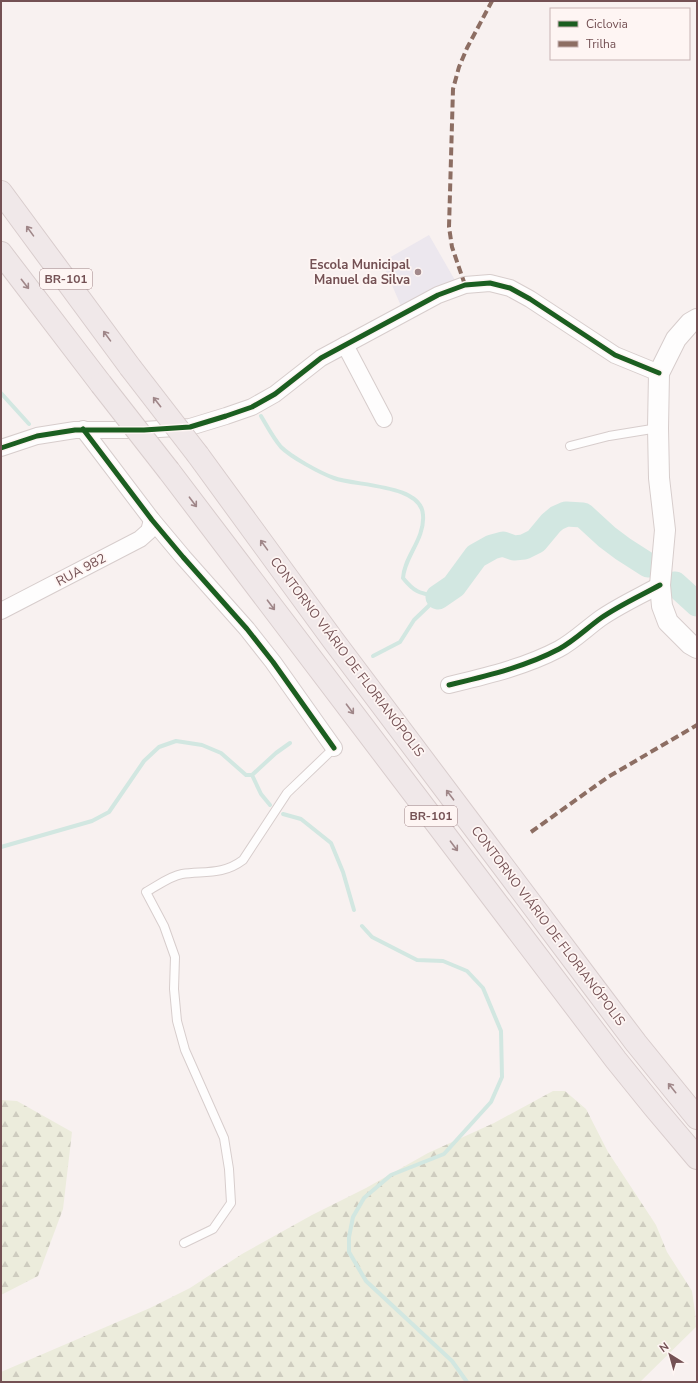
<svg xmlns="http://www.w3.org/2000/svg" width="698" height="1383" font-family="'Nunito Sans',sans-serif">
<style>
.education{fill:#ece7ee}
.forest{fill:url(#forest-firs)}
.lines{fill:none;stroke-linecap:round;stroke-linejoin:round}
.stream{stroke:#d2e7e1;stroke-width:4}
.river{stroke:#d2e7e1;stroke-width:25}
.service-casing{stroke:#d7cdcc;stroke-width:10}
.minor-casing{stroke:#d7cdcc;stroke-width:18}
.tertiary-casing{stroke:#d7cdcc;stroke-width:22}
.motorway-casing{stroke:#d9cdcd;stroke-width:24}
.service{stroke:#fefdfd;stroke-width:8}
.minor{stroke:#fefdfd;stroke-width:16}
.tertiary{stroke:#fefdfd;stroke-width:20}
.motorway{stroke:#f0e8e9;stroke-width:22}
.motorway-bridge-casing{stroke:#d9cdcd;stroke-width:24;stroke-linecap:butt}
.motorway-bridge{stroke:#f0e8e9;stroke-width:22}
.quiet{stroke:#8d6e63;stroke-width:4;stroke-dasharray:8 4;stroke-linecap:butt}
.cycleway-casing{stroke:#fef5f3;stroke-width:8}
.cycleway{stroke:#1b5e20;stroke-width:5}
.oneway{stroke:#9f8688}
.poi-dot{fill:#a2898b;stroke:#fef5f3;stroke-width:1.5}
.labels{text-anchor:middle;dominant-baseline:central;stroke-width:3.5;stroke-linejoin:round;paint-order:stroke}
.shield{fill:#fef5f3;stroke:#9d8284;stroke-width:1}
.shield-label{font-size:12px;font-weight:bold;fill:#745154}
.poi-label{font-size:13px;font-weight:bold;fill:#745154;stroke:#fef5f3;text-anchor:end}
.street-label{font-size:13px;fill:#745154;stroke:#fef5f3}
</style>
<defs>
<pattern id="forest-firs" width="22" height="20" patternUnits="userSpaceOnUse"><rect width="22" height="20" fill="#ececdc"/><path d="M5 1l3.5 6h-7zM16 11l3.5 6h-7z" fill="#ceccbf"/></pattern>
</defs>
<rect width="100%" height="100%" fill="#f8f1f0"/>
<polygon class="education" points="429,235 456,282 424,293 401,306 382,262"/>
<g class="forest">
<polygon points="553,1091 565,1091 586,1109 608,1152 656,1225 667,1252 692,1291 695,1312 696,1327 640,1382 1,1382 1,1372 150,1308 190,1288 242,1254 312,1215 366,1188 428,1153 494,1123"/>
<polygon points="1,1100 17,1101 72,1132 63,1209 38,1276 1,1295"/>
</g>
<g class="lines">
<g class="stream">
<polyline points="1,393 29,424"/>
<path d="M 261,416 C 267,426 273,438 281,447 C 291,457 320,473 334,478 C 355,486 422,484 423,515 C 425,539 404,557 403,578 C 415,593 420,593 438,597"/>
<polyline points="373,656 400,642 414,620 438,597"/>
<polyline points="252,775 261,794 270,805"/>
<polyline points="283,814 301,819 331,843 343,872 354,910"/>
<polyline points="1,847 92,821 109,812 144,761 159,747 176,741 202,745 221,753 246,775 252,775 276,753 290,743"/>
<polyline points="362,926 372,937 417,960 443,961 467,971 483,988 501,1031 502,1077 491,1102 444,1154 391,1175 364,1198 353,1217 349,1237 349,1252 366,1281 452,1361 467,1382"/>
</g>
<g class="river">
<polyline points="675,584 697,604"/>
<polyline points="438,597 454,586 476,556 492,547 503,544 514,548 524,547 536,541 551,523 557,518 566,514 583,515 607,537 623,549 648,565"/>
</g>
<g class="service-casing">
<g id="service">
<polyline points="570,446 609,436 658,428"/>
<path d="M 184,1243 L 213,1229 L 231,1203 L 229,1169 L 224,1138 L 185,1050 L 177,1021 L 174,989 L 175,957 L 164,926 L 146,892 C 157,886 170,876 182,874 C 205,871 223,875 243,860 L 287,793 L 334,748"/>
</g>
</g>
<g class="minor-casing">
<g id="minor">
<polyline points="345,345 384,419"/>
<polyline points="83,429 152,520 183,557 247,629 273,662 334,748"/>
<polyline points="1,448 37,436 75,430 144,430 190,427 226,416 252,407 275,394 321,358 438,295 465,285 490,283 510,288 530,299 615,355 659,373"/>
<polyline points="1,611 140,539 149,531 152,520"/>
<path d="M 449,685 C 486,676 525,667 559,649 C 574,641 587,628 601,618 C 620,605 640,596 660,585"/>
</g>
</g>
<g class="tertiary-casing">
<polyline id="tertiary" points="697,319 690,323 676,339 659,373 658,428 659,478 665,530 660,585 662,606 668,622 690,644 697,648"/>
</g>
<g class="motorway-casing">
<g id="motorway">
<polyline points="1,192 130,367"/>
<polyline points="1,253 101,384"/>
<polyline points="198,455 333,640 596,990 636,1043 697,1118"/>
<polyline points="169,471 616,1060 654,1107 697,1158"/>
</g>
</g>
<use href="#service" class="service"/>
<use href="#minor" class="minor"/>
<use href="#tertiary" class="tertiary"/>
<use href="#motorway" class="motorway"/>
<g class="motorway-bridge-casing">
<g id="motorway-bridge">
<polyline points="130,367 198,455"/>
<polyline points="101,384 169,471"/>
</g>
</g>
<use href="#motorway-bridge" class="motorway-bridge"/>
<g class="quiet">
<polyline points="465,285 452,247 449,227 453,89 459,67 467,48 492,1"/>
<polyline points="531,832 608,777 697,725"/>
</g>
<g class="cycleway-casing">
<g id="cycleway">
<polyline points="83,429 152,520 183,557 247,629 273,662 334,748"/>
<polyline points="1,448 37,436 75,430 144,430 190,427 226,416 252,407 275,394 321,358 438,295 465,285 490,283 510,288 530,299 615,355 659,373"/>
<path d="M 449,685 C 486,676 525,667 559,649 C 574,641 587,628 601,618 C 620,605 640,596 660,585"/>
</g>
</g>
<use href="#cycleway" class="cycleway"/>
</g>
<defs><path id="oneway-shaft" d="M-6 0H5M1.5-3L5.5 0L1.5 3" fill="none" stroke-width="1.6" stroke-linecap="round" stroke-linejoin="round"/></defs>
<g class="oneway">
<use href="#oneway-shaft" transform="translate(30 231) rotate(-126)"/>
<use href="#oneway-shaft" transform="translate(25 284) rotate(52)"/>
<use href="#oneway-shaft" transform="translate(107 336) rotate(-126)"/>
<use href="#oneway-shaft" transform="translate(157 402) rotate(-128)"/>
<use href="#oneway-shaft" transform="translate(193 502) rotate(53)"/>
<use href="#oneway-shaft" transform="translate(264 545) rotate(-126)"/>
<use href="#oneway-shaft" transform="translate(271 605) rotate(53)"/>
<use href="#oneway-shaft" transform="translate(350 709) rotate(53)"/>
<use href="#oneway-shaft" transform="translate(450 795) rotate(-127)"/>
<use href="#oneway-shaft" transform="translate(454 846) rotate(53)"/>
<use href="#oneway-shaft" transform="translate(672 1088) rotate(-129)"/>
</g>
<circle class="poi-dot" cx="418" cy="272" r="4"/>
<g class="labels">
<g class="shield">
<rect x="40" y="269" width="52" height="20" rx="3"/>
<rect x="405" y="806" width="52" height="20" rx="3"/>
</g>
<g class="shield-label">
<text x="66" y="279">BR-101</text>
<text x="431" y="816">BR-101</text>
</g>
<g class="poi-label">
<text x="410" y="265">Escola Municipal<tspan x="410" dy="15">Manuel da Silva</tspan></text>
</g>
<g class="street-label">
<text transform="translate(81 570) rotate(-28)">RUA 982</text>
<text transform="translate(347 657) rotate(53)">CONTORNO VIÁRIO DE FLORIANÓPOLIS</text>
<text transform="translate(548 926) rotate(53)">CONTORNO VIÁRIO DE FLORIANÓPOLIS</text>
</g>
</g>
<rect width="698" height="1383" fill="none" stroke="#745154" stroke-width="4"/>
<rect x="550" y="8" width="140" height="52" fill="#fef5f3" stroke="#c7b3b3"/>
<rect x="558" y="21" width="20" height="6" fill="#1b5e20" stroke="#c7b3b3"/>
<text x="586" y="28" font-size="12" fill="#745154">Ciclovia</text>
<rect x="558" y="41" width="20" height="6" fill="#8d6e63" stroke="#c7b3b3"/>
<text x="586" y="48" font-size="12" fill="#745154">Trilha</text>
<g transform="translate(670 1355) rotate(323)" stroke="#fef5f3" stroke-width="3" paint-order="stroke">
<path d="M0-3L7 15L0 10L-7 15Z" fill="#745154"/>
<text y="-6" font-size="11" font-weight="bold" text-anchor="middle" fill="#745154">N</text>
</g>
</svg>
